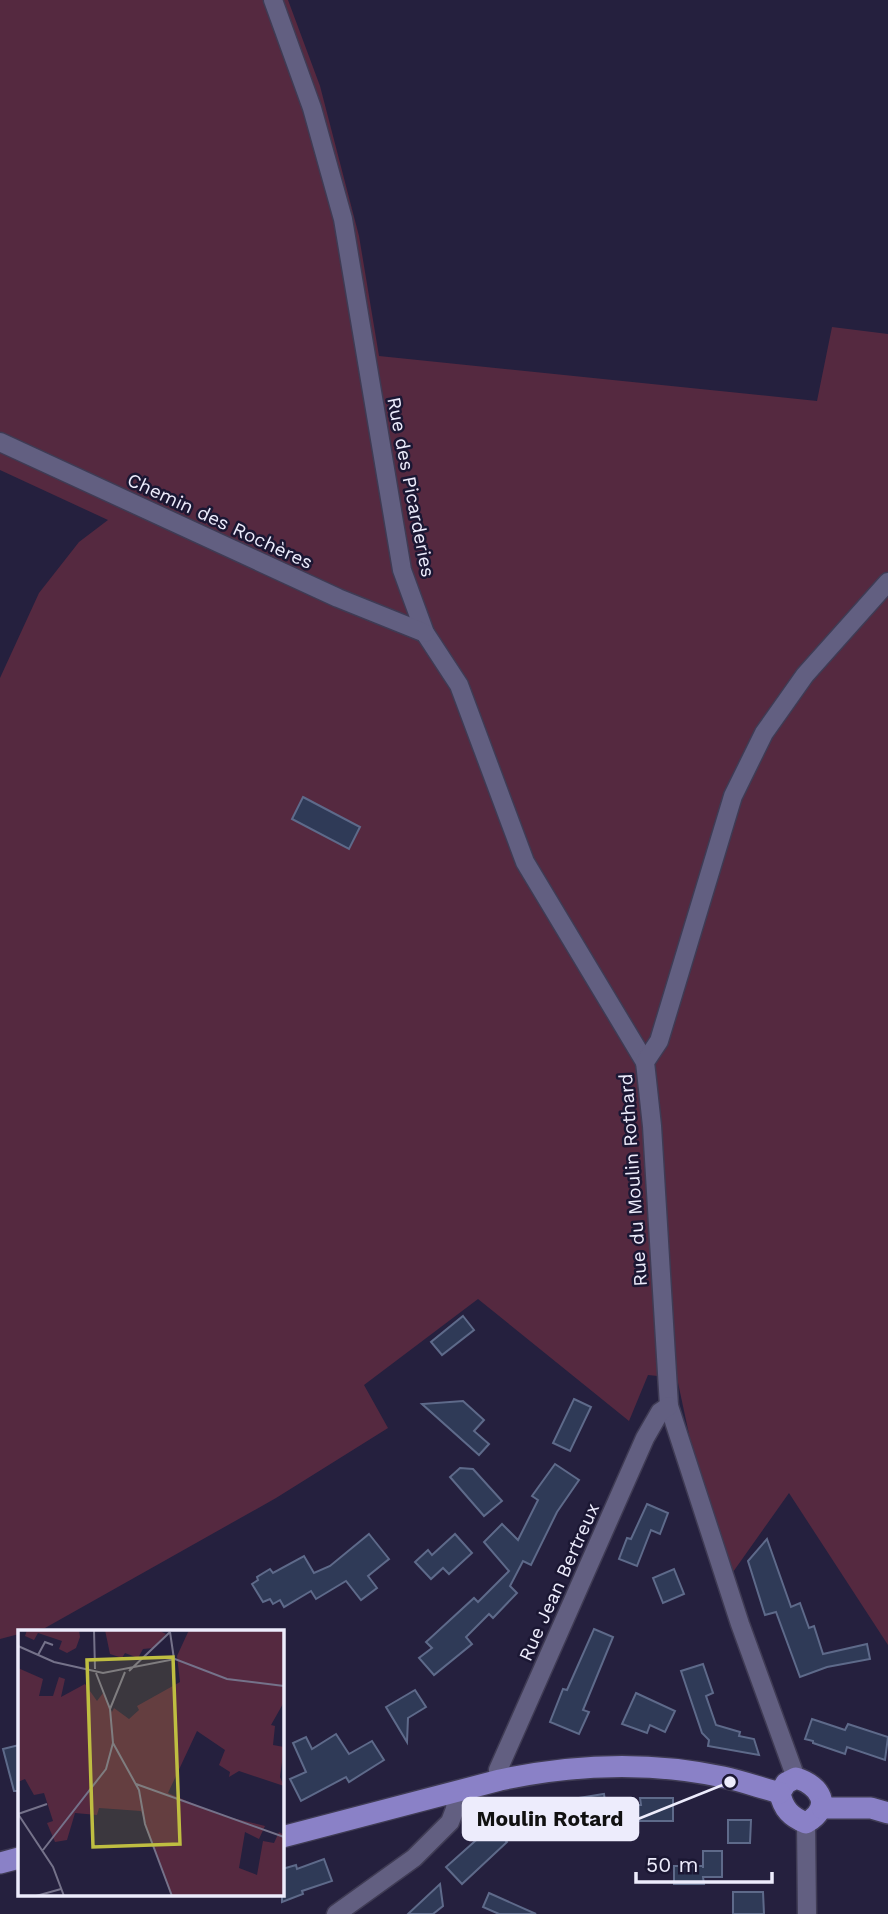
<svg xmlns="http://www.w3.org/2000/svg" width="888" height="1914" font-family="'Work Sans',sans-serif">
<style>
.green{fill:#552940}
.building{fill:#2f3a57;stroke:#5e6a8a;stroke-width:2}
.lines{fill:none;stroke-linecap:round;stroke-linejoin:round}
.minor-casing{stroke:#3f3b54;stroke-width:21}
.major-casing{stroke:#3f3b54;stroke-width:24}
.minor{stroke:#625f81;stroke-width:18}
.major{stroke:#8a81c7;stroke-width:21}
.labels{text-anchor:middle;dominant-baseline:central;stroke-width:5;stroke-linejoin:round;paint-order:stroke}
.street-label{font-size:19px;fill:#edecfc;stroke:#1b1733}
.inset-road{fill:none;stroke:#75728a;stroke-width:2}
.view{fill:#bfbe41;fill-opacity:0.15;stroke:#bfbe41;stroke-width:3.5}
.inset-edge{fill:none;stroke:#edecfc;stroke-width:3.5}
.leader{fill:none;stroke:#edecfc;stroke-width:2.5}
.callout-dot{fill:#edecfc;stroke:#1b1733;stroke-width:2.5}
.callout{fill:#edecfc;stroke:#edecfc;stroke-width:2.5}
.callout-label{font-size:21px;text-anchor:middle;font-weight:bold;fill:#111}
</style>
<rect width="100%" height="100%" fill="#25203e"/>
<polygon class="green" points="0,0 288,0 320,86 359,236 379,356 817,401 832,327 888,334 888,1645 789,1493 733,1572 696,1467 677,1378 648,1375 629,1421 478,1299 364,1385 388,1428 276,1498 45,1628 19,1632 19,1634 0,1639 0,678 39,593 79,542 108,520 0,470"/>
<g class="building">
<polygon points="303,797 360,827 349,849 292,819"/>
<polygon points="463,1316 474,1330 442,1355 431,1342"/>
<polygon points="574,1399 591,1407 570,1451 553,1443"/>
<polygon points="463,1401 484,1420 474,1431 489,1444 479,1455 422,1404"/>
<polygon points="555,1464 579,1480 557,1512 531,1565 523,1561 510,1586 517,1593 493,1618 489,1614 466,1637 472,1644 434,1675 419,1658 432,1648 426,1642 474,1598 478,1602 509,1571 484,1542 502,1524 518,1540 538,1500 532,1496"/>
<polygon points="460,1468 473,1469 502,1501 484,1516 450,1477"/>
<polygon points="647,1504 668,1513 660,1534 651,1530 637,1566 619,1559 627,1538 631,1539"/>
<polygon points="369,1534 389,1559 368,1576 377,1588 361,1600 346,1581 316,1599 311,1591 284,1607 280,1600 273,1604 270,1599 263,1602 252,1584 258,1580 257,1577 270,1569 273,1573 304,1556 314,1573 330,1566"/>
<polygon points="455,1534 472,1553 449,1574 443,1568 431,1579 415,1562 428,1550 432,1555"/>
<polygon points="767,1539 791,1607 800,1603 809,1628 814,1626 823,1654 867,1644 870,1659 827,1667 800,1677 776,1612 765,1615 748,1561"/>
<polygon points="674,1569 684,1594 663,1603 653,1578"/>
<polygon points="594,1629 613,1637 583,1710 589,1712 579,1734 550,1722 563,1689 567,1690"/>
<polygon points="703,1664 713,1693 706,1696 716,1725 740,1732 739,1736 754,1739 759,1755 708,1746 709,1740 702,1733 681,1671"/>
<polygon points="415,1690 426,1707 408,1718 407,1742 386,1707"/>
<polygon points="636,1693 675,1711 665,1732 650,1725 647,1733 622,1724"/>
<polygon points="812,1719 845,1730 848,1724 888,1737 885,1760 847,1747 845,1754 813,1743 813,1741 805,1739"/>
<polygon points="336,1734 349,1754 372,1741 384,1760 349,1782 346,1777 301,1801 290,1779 306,1772 293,1743 306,1737 312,1749"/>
<polygon points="19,1745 19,1791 14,1791 3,1749"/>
<polygon points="604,1794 607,1816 581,1820 578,1798"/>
<polygon points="640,1798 673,1798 673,1821 632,1821 632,1805 641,1805"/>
<polygon points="728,1820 751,1820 750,1843 728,1843"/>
<polygon points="492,1826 507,1842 462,1884 446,1867"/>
<polygon points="703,1851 722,1851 722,1877 703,1877 704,1884 674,1884 674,1866 703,1866 703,1868"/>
<polygon points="324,1859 332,1881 302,1891 303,1894 282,1902 282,1869 296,1865 297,1869"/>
<polygon points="440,1884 443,1906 433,1914 408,1914"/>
<polygon points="733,1892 763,1892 764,1914 733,1914"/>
<polygon points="489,1893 536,1914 499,1914 483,1907"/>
</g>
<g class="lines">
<g class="minor-casing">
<g id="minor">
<polyline points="273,0 312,108 343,219 402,570 425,633 459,685 525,862 645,1062"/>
<polyline points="0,442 338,598 425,633"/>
<polyline points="796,1778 740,1624 669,1406 652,1126 645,1062 659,1041 733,796 764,733 805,675 888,582"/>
<polyline points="500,1780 498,1770 645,1438 660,1412 669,1406"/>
<polyline points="806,1823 807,1914"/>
<polyline points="336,1914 414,1858 450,1822 455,1809 456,1793"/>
</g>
</g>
<g class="major-casing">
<g id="major">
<path d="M 796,1778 C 820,1785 834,1807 806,1823 C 791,1817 783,1809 780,1793 L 786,1783 Z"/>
<polyline points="822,1808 871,1808 888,1813"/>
<path d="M 282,1837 L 500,1780 C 574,1764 649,1761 723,1777 C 742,1781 761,1788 780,1793"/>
<polyline points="0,1863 19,1858"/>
</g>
</g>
<use href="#minor" class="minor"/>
<use href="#major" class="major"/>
</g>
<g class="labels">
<g class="street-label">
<text transform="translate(411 487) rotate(79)">Rue des Picarderies</text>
<text transform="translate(220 521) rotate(25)">Chemin des Rochères</text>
<text transform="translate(633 1180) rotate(-94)">Rue du Moulin Rothard</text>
<text transform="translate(559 1582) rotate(-66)">Rue Jean Bertreux</text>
</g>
</g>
<g transform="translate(18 1630)">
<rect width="266" height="266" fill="#25203e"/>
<path d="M 9,0 L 61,0 L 62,7 L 58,18 L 49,23 L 41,19 L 44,11 L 20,3 L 16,10 L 7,6 ZM 87,0 L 140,0 L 148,4 L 135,18 L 125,19 L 120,28 L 107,23 L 104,28 L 92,24 ZM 171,0 L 266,0 L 266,72 L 253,95 L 257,96 L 255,115 L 266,117 L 262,147 L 266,156 L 221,141 L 211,147 L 212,142 L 201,135 L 207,120 L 179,101 L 150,163 L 202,185 L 247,196 L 241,209 L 227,202 L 221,238 L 239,245 L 245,211 L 256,213 L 261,202 L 266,205 L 266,266 L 153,266 L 123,181 L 81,178 L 79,185 L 57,183 L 49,210 L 37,212 L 29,193 L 35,191 L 26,163 L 16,165 L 7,149 L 0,152 L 0,38 L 25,49 L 21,66 L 35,66 L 41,47 L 47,49 L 43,67 L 67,54 L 79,71 L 85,63 L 94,82 L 96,78 L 111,89 L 121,80 L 119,76 L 162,52 L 159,26 Z" fill="#552940"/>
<path class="inset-road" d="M 76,0 L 77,39M 152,2 L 156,29M 0,16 L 36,32 L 85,43 L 157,29 L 209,49 L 266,56M 20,25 L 27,12 L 35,15M 111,41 L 152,2M 92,79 L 107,42M 95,113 L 121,160 L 127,194 L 154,266M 118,154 L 266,207M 0,184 L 29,174M 0,184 L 35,237 L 46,266M 25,220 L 88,139 L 95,113 L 92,79 L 78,43M 18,266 L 43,259"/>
<path class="view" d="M 155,27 L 162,214 L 75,217 L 69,30 Z"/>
<rect width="266" height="266" class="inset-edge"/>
</g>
<path class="leader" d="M730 1782L638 1819"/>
<circle class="callout-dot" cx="730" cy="1782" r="7"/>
<rect class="callout" x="463" y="1798" width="175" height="42" rx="7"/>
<g class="callout-label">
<text x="550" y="1826">Moulin Rotard</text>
</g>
<path d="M636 1872v10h136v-10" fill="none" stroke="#edecfc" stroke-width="3.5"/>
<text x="646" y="1872" font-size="21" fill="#edecfc" stroke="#1b1733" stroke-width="5" paint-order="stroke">50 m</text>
</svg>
